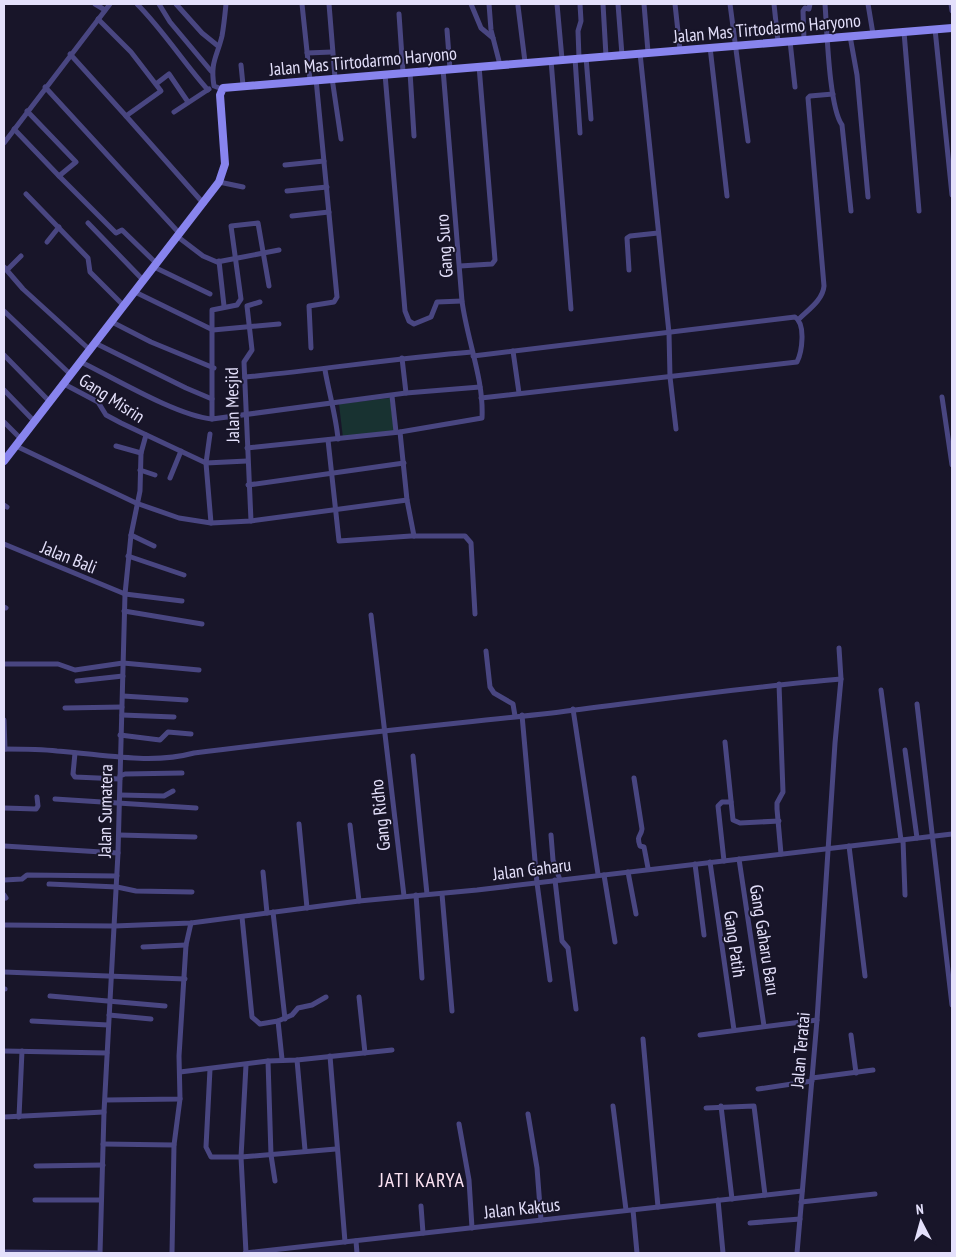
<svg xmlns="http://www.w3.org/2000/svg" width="956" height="1257" font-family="'PT Sans Narrow',sans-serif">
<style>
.green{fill:#183231}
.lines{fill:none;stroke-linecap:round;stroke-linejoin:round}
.street{stroke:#494681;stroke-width:5}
.secondary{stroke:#8884ee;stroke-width:8}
.labels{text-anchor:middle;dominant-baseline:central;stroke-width:4;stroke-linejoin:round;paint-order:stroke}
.street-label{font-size:18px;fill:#e4e0fb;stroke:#181529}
.quarter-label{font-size:20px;letter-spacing:1px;fill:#fbe2f2;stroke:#181529}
</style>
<rect width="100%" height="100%" fill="#181529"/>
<polygon class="green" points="390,398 394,431 343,438 339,404"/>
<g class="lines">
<g class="street">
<polyline points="95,4 105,10"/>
<path d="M 137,4 C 163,30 183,62 208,90"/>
<polyline points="159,4 170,22 211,71"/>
<polyline points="176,4 202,33 218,46"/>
<polyline points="302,4 310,80"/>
<polyline points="329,4 335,78"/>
<polyline points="471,4 481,28 493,38"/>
<polyline points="489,4 491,30 500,65"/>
<polyline points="557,4 562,59"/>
<polyline points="603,4 606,56"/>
<polyline points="618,4 622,55"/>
<polyline points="644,4 648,52"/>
<polyline points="675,4 680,50"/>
<polyline points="730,4 748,141"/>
<polyline points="774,4 778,42"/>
<path d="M 825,4 C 827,30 829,107 842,125 L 851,211"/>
<polyline points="868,4 873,34"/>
<polyline points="951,4 952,11"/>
<polyline points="518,6 525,62"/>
<polyline points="399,14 403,72"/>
<polyline points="98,19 131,52 161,91 126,116 204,204"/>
<polyline points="935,29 952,195"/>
<polyline points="447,30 450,69"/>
<polyline points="904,32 919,211"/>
<polyline points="850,36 857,75 868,197"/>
<polyline points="804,40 803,11 805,8 809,9 810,4"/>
<polyline points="790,41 795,87"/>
<polyline points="710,47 727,196"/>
<polyline points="307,53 332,52"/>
<polyline points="640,53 669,333 670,377 676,429"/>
<polyline points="70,54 126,116"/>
<polyline points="586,57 591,119"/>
<polyline points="575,58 580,133"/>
<polyline points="579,58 578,31 581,21 580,4"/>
<polyline points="551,60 571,309"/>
<polyline points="241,65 243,85"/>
<polyline points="410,72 414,136"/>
<polyline points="385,74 405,311 409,321 414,324 431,317 437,302 462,301"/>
<polyline points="332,78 341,139"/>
<polyline points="156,84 169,74 188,102"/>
<polyline points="45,87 180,234"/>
<path d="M 222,89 L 214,86 C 210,62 217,57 222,36 C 224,25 225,14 226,4"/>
<polyline points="27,111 76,162 59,176 116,233 122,230 157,264"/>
<polyline points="174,112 209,89"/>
<polyline points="14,129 59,176"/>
<polyline points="4,143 110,4"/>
<polyline points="285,165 324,161"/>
<polyline points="219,182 243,187"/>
<polyline points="287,191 327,187"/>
<polyline points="26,194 88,258 90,272 124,306"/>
<polyline points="292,216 329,212"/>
<polyline points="88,223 144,281"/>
<polyline points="178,237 203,256 217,262 279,250"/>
<polyline points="47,242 59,227"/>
<polyline points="219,261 224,306"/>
<polyline points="460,266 492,264 495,260 479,66"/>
<polyline points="4,267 23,289 90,350"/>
<polyline points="154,267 210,294"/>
<polyline points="7,270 21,256"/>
<polyline points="629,270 627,238 630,236 658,233"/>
<polyline points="269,286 258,223 231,226 241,299 237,305 212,310 212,419 406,393 480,387"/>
<polyline points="135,292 213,330 279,324"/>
<polyline points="4,311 70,374"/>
<path d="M 799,319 C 808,310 823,300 824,286 L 808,98 L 810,96 L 833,94"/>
<polyline points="112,322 151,342 214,368"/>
<polyline points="95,343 186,388 212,399"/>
<polyline points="311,348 309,306 334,302 337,297 316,79"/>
<polyline points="513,351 519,393"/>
<polyline points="4,355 50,402"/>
<path d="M 473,356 L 795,317 C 806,324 802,352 797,362 L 481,398"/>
<polyline points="402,358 406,393"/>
<path d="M 81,362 C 114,378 177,416 212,419"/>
<path d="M 325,370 C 329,393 336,416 338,439"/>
<path d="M 245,377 C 321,370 396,358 472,352"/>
<polyline points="64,384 98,402 106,415 121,423 206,463 247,461"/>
<polyline points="4,390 34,421"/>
<polyline points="392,396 396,432"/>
<polyline points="942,397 952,465"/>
<polyline points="4,422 21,439"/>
<polyline points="400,432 407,500 414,536"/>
<polyline points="210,434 206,463 211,523"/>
<polyline points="328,440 339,541 411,536 465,536 471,543 475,614"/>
<polyline points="16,446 136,503 179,518 211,523 251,521 407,500"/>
<polyline points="116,446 141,453"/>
<path d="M 247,448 L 400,432 L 482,418 C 484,379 467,340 462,301 L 443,69"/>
<polyline points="140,470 155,475"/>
<polyline points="170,478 181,451"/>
<polyline points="248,485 404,463"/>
<polyline points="4,505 7,507"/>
<polyline points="251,521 244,362 252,350 247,306 260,302"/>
<polyline points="131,535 154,546"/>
<polyline points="4,544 125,594 182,601"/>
<polyline points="128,556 184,575"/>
<polyline points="4,607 6,608"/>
<polyline points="124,611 202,624"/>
<polyline points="371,615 404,896"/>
<polyline points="486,651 490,687 494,693 513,704 515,716"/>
<polyline points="4,664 58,664 75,670 123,663 199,670"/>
<polyline points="77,681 123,676"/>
<polyline points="779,684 783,792 777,803 777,809 781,854"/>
<polyline points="881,690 901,840"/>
<polyline points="123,696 186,700"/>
<polyline points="917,704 952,1005"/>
<polyline points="65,708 122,707"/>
<polyline points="573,709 598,874"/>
<polyline points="122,715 174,717"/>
<polyline points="522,715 537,883 550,980"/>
<polyline points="4,720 5,749"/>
<polyline points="120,735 160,740 168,732 191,734"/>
<polyline points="725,742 733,820 740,823 779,821"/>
<path d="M 4,749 C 22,749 40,749 57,751 C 102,754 150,765 194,753 C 313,738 433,726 552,713 C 648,701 745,687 841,679"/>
<polyline points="905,750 917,838"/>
<polyline points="75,753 73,774 75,777 120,779"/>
<polyline points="413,756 427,894"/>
<polyline points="120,776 125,774 182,773"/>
<path d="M 634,778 L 642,829 C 641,837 636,835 640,846 L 644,847 L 648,868"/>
<polyline points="120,795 164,796 173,791"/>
<polyline points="55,799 196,808"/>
<polyline points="4,808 36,809 38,806 37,797"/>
<polyline points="299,824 307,908"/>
<polyline points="350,825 359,901"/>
<polyline points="119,835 195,837"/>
<polyline points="551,835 553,860 560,880"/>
<polyline points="903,840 905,895"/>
<polyline points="4,846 118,853"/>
<polyline points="849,846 865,976"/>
<polyline points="739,859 764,1026"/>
<polyline points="724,861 718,806 722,802 731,802"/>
<polyline points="710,862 734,1030"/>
<polyline points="695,864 704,935"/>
<polyline points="263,872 267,913"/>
<polyline points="628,872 636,914"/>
<polyline points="604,875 615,942"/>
<polyline points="4,880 22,879 27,875 117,876"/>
<polyline points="555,880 562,941 568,948 576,1009"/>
<polyline points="49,884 117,887 136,891 192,892"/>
<polyline points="442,894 452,1011"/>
<polyline points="4,895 6,898"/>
<polyline points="416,895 422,978"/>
<polyline points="273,912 285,1019"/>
<polyline points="242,917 252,1017 260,1024 278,1021"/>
<polyline points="4,925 114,926 191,923 359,901 477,890 952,834"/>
<polyline points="143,947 186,945"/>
<polyline points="4,972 185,979"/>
<polyline points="4,989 5,989"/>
<polyline points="50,996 165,1006"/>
<polyline points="359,997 365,1053"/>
<polyline points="109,1015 151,1019"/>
<polyline points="32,1021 108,1025"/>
<polyline points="700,1035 817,1020"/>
<polyline points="851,1035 856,1073"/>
<polyline points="643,1039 658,1207"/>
<polyline points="4,1051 107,1053"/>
<polyline points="330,1056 345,1242"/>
<polyline points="282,1059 278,1021 292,1015 298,1008 312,1005 326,997"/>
<polyline points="297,1060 305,1150"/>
<polyline points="268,1061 271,1155 275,1181"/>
<polyline points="246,1065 241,1157 246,1253"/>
<polyline points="210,1069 206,1147 211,1157 241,1157 336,1149"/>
<polyline points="180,1072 268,1061 297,1060 392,1050"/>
<polyline points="812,1078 873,1070"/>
<polyline points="758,1089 812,1081"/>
<polyline points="106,1100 180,1099 179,1056 186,945 191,923"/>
<polyline points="613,1106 626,1210"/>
<polyline points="721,1106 732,1199"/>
<polyline points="706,1108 754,1106 765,1195"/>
<polyline points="528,1114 537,1168 541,1220"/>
<polyline points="4,1117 104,1112"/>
<polyline points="19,1117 22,1051"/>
<polyline points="459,1124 469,1180 472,1228"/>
<polyline points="103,1144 174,1145"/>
<polyline points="36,1166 103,1165"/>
<polyline points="35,1200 101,1200"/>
<polyline points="718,1200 723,1253"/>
<polyline points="801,1202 875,1194"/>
<polyline points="421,1206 423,1233"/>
<polyline points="633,1210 637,1253"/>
<polyline points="750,1223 800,1219"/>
<polyline points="356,1241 357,1253"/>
<polyline points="4,1252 100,1253"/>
<polyline points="100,1253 104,1112 118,853 125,594 131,535 140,491 141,453 146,435"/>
<polyline points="172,1253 174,1145 180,1099"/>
<polyline points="245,1253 802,1191"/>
<polyline points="797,1253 817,1020 835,743 841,679 839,648"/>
</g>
<polyline class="secondary" points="4,461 219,182 225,164 220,95 223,88 952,28"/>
</g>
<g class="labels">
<g class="street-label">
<text transform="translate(767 28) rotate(-5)">Jalan Mas Tirtodarmo Haryono</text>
<text transform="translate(363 61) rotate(-5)">Jalan Mas Tirtodarmo Haryono</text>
<text transform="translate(444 246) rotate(-94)">Gang Suro</text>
<text transform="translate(112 398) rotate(33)">Gang Misrin</text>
<text transform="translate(232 405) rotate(-91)">Jalan Mesjid</text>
<text transform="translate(69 557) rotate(22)">Jalan Bali</text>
<text transform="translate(105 811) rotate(-89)">Jalan Sumatera</text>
<text transform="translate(380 815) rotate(-96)">Gang Ridho</text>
<text transform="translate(532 869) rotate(-7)">Jalan Gaharu</text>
<text transform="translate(765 940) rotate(81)">Gang Gaharu Baru</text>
<text transform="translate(735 944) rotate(82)">Gang Patih</text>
<text transform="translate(800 1050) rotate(-85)">Jalan Teratai</text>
<text transform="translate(522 1208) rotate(-6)">Jalan Kaktus</text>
</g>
<g class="quarter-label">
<text x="422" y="1180">JATI KARYA</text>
</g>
</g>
<rect width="956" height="1257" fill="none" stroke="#e4e0fb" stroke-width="10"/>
<g transform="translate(921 1222) rotate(354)" stroke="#181529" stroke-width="4" paint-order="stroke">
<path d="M0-4L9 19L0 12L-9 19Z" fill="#e4e0fb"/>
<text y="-8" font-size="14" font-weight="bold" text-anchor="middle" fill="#e4e0fb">N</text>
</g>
</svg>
